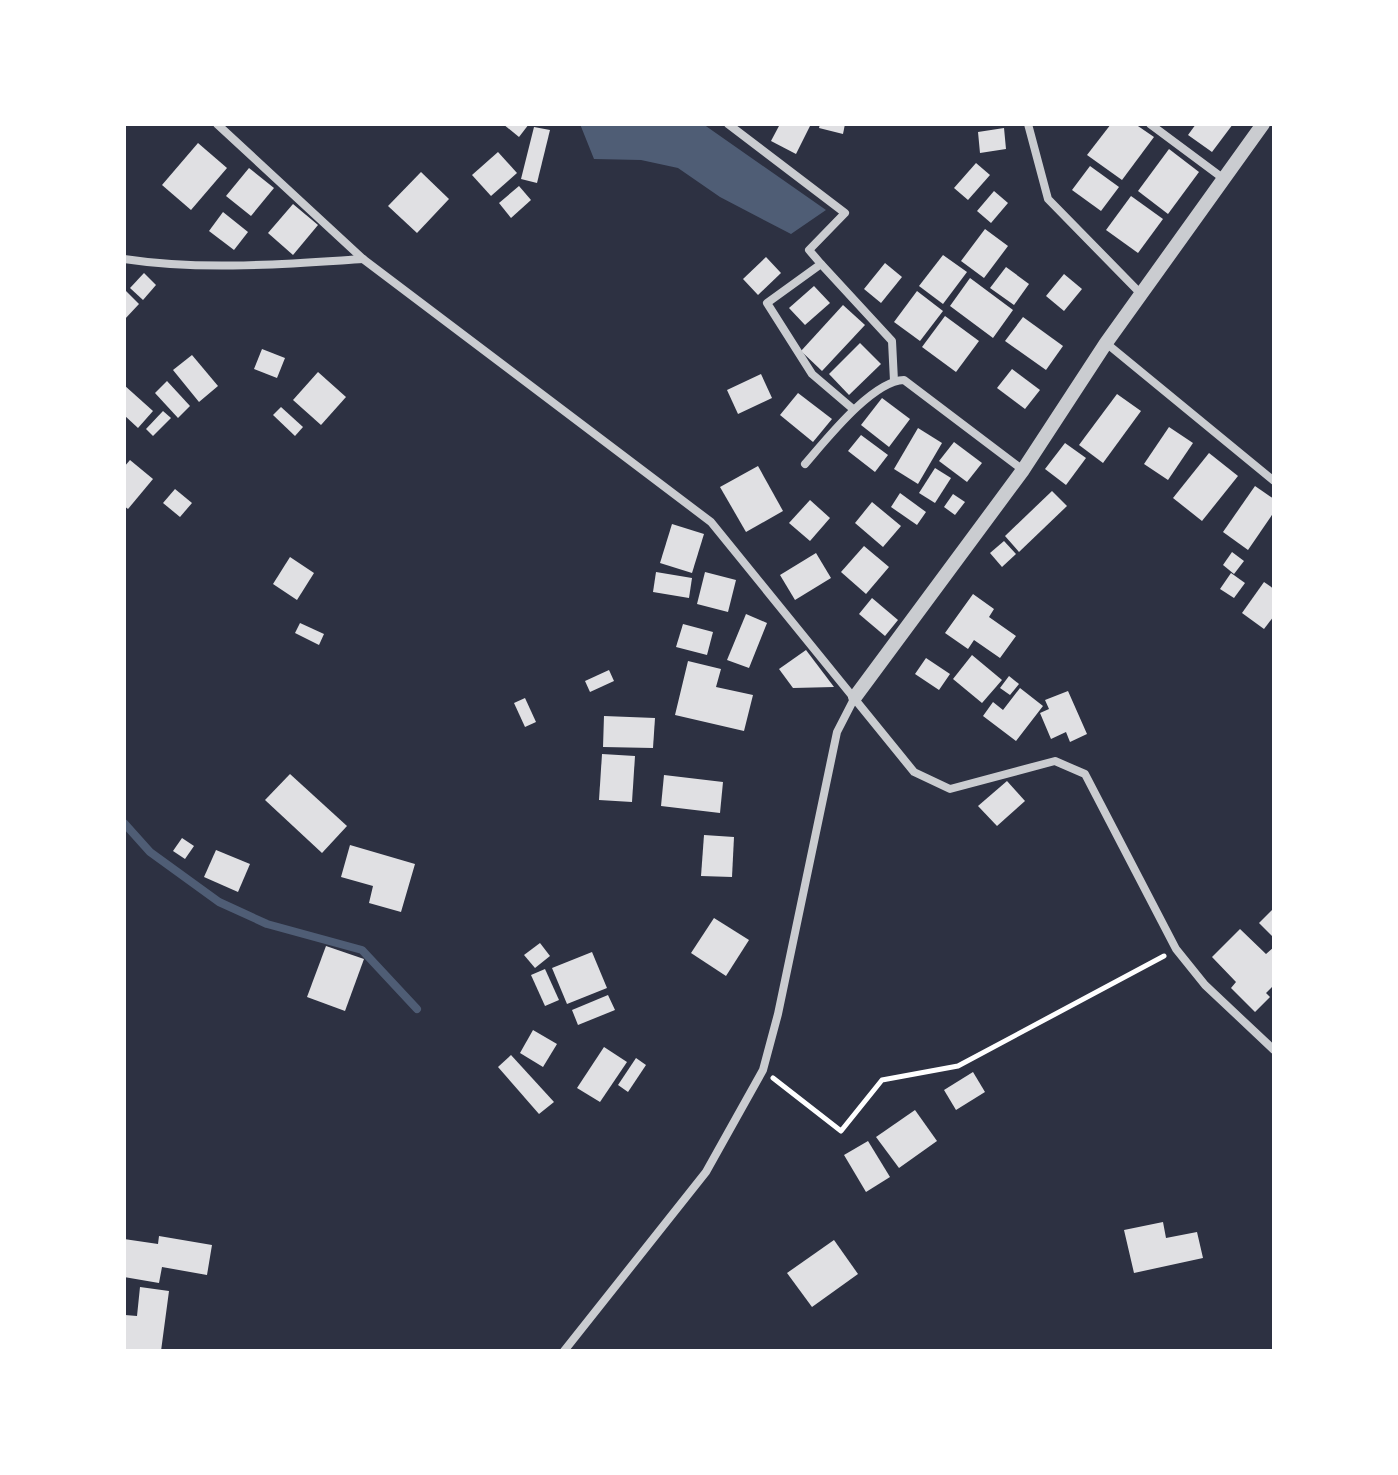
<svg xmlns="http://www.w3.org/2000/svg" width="1398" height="1475" font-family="Helvetica,sans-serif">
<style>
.water{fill:#4f5d75}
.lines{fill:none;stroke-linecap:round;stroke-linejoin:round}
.stream{stroke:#4f5d75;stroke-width:8}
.building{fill:#e0e0e3}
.path{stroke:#fff;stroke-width:5}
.minor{stroke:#caccd0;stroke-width:8}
.tertiary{stroke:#caccd0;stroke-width:14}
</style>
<rect width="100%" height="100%" fill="#2d3142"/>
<polygon class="water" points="580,124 703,124 826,210 791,234 720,197 678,168 641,160 594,159"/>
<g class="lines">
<polyline class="stream" points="124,823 150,852 219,902 267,924 362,950 417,1009"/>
</g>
<g class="building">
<polygon points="503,124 529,124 519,137"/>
<polygon points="780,124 811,124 796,154 771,141"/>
<polygon points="820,124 845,124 843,134 819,128"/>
<polygon points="1111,124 1135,124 1154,137 1122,180 1087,155"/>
<polygon points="1196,124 1233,124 1212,152 1188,135"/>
<polygon points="534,127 550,130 537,183 521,179"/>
<polygon points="1004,128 1006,149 980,153 978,132"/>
<polygon points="198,143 227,168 191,210 162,185"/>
<polygon points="1169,149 1199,172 1168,214 1138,191"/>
<polygon points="498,152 517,173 491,196 472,175"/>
<polygon points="976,163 990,175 968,200 954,188"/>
<polygon points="1090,166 1119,187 1101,211 1072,190"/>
<polygon points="249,168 274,188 251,216 226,196"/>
<polygon points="421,172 449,199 417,233 388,206"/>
<polygon points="519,186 531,200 511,218 499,203"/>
<polygon points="994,191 1008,203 991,223 977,211"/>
<polygon points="1131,196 1163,219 1138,253 1106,230"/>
<polygon points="293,204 318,225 293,255 268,233"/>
<polygon points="223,212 248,232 234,250 209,231"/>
<polygon points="985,229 1008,246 984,278 961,261"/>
<polygon points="943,255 967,272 943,304 919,286"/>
<polygon points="766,257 781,273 758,295 743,279"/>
<polygon points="885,263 902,277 881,303 864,289"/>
<polygon points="1006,267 1029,284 1014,305 990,288"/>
<polygon points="144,273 156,285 143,300 130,288"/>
<polygon points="1064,274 1082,289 1064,311 1046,296"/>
<polygon points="970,278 1013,310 993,338 950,306"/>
<polygon points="814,286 830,303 805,325 789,308"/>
<polygon points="124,289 139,304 124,320"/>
<polygon points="917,291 943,311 920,341 894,322"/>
<polygon points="843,305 865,325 822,371 801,351"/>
<polygon points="945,316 979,341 956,372 922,347"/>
<polygon points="1023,317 1063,346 1046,370 1005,341"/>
<polygon points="860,343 881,364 849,395 829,374"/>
<polygon points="262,349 285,358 277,378 254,369"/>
<polygon points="192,355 218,386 199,402 173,370"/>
<polygon points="1012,369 1040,390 1025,409 997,388"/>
<polygon points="318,372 346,397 321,425 293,400"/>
<polygon points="761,374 772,398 738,414 727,390"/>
<polygon points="167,381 190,406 178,418 155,393"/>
<polygon points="124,385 153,411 138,428 124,415"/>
<polygon points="798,393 832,419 813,442 780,415"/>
<polygon points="1117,394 1141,411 1103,463 1079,445"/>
<polygon points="882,398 910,419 889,447 861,425"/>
<polygon points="281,407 303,427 295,436 273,415"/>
<polygon points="163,411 171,418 153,436 146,429"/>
<polygon points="1169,427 1193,443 1168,480 1144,464"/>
<polygon points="918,428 942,443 918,484 894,469"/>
<polygon points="861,435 888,455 875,472 848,451"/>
<polygon points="954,442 982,463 967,482 939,461"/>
<polygon points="1065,443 1086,458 1066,485 1045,469"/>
<polygon points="1209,453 1238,476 1202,521 1173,498"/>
<polygon points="130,460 153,479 128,509 124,506 124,467"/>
<polygon points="758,466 783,511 746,532 720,487"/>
<polygon points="935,468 951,478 935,503 919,493"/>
<polygon points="1255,486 1274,499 1274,512 1248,550 1223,532"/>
<polygon points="175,489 192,503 180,517 163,503"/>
<polygon points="1052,491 1067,506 1019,552 1005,536"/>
<polygon points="900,493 926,512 917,525 891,507"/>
<polygon points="953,494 965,502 955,515 944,507"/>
<polygon points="810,500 830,518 810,541 789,523"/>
<polygon points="872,502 901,526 883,547 855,523"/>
<polygon points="672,524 704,534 692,573 660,563"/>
<polygon points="1004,541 1016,554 1002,567 990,553"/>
<polygon points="864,546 889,567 866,594 841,572"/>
<polygon points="1232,552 1244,561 1234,574 1223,565"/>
<polygon points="816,553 831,578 795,600 780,575"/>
<polygon points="290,557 314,573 297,600 273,584"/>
<polygon points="656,572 692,578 689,598 653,592"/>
<polygon points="705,572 736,580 728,612 697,604"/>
<polygon points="1231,573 1245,583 1234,598 1220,589"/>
<polygon points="1264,582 1274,589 1274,616 1264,629 1242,613"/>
<polygon points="973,594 994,609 989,617 1016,636 1000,658 974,640 968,649 945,633"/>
<polygon points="872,598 898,620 885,636 859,614"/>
<polygon points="746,614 767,623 749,668 727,660"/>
<polygon points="300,623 324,634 319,645 295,633"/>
<polygon points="683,624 713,632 707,655 676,647"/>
<polygon points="806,650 834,687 793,688 779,669"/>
<polygon points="972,655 1002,680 982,703 953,679"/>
<polygon points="926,658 950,674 939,690 915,674"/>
<polygon points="688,661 721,669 716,687 753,695 744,731 675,715"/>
<polygon points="609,670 614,681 590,692 585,681"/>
<polygon points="1009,676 1019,684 1010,695 1000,688"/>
<polygon points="1020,688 1043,706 1016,741 983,716 993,702 1003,710"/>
<polygon points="1068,691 1087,734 1070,742 1066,732 1051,739 1040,713 1049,709 1045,700"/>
<polygon points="525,698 536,722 525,727 514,703"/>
<polygon points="604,716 655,718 653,748 603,747"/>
<polygon points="602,754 635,756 632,802 599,800"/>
<polygon points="290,774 347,826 322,853 265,800"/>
<polygon points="664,775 723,782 720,813 661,806"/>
<polygon points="1007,781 1025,801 997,826 978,806"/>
<polygon points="704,835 734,837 732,877 701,876"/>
<polygon points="182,838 194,846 185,859 173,851"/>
<polygon points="350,845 415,864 401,912 369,903 373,886 341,877"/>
<polygon points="216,850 250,864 238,892 204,877"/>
<polygon points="1274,908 1274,938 1259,923"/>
<polygon points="714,918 749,940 726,976 691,953"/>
<polygon points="1240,929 1266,954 1274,947 1274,985 1266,993 1270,997 1255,1012 1231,988 1236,982 1212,957"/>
<polygon points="540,943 550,956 535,968 524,955"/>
<polygon points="326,946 364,959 345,1011 307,997"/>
<polygon points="592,952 607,988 567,1004 552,968"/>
<polygon points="545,969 559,1000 545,1006 531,975"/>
<polygon points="608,995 615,1010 578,1025 572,1010"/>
<polygon points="533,1030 557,1044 543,1067 520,1053"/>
<polygon points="604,1047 627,1062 600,1102 577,1088"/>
<polygon points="511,1055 554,1102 539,1114 498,1067"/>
<polygon points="636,1058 646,1065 628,1092 618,1085"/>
<polygon points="973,1072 985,1092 956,1110 944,1090"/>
<polygon points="915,1110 937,1141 899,1168 876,1137"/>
<polygon points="868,1141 890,1177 866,1192 844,1155"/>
<polygon points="1163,1222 1166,1238 1197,1232 1203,1258 1134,1273 1124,1230"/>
<polygon points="159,1236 212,1245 207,1275 162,1267 159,1283 124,1277 124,1239 158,1244"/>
<polygon points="834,1240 858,1274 812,1307 787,1273"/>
<polygon points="140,1287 169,1291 161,1351 124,1351 125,1315 137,1316"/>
</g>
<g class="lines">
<polyline class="path" points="773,1078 841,1131 882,1080 958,1066 1164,956"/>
<g class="minor">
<polyline points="217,124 363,259 711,522 914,772 950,789 1055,761 1085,774 1176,949 1205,985 1274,1050"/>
<polyline points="728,124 845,213 809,250 821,264 767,303 812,374 853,409"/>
<polyline points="1028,124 1048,199 1141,294"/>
<polyline points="1150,124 1224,179"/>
<path d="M 124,259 C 203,271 284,264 363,259"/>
<polyline points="821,264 892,341 894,381"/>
<polyline points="1106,343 1274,481"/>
<path d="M 805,464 C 826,440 872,381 904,380 L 1023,470"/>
<polyline points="564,1351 706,1172 763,1070 778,1014 837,732 855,697"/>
</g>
<polyline class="tertiary" points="855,697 1023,470 1106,343 1263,124"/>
</g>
<rect width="1398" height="1475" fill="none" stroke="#ffffff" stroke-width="252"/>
</svg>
